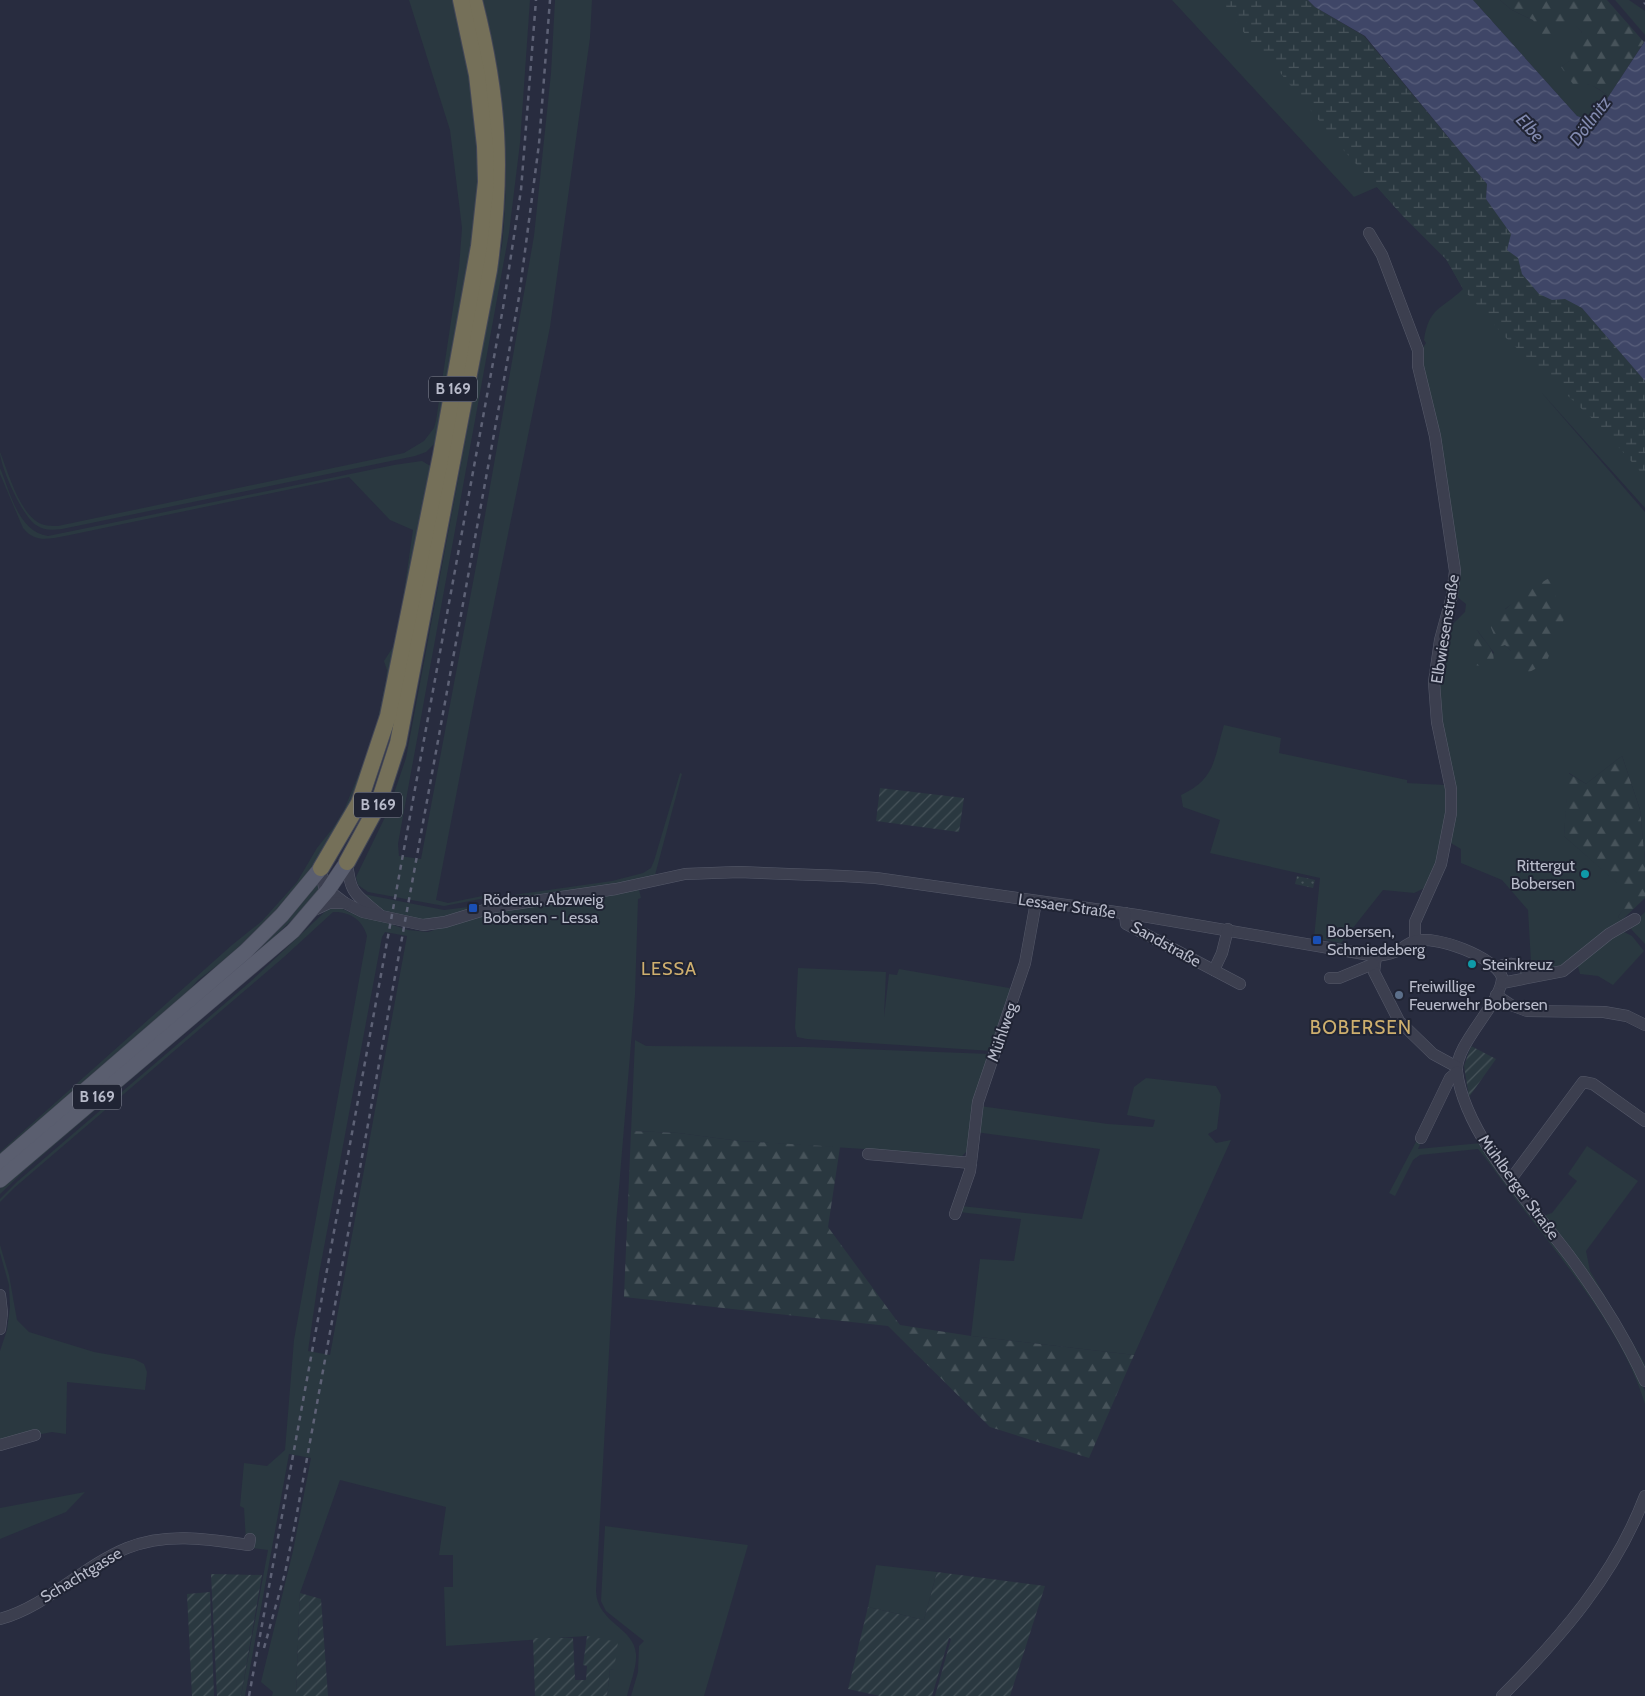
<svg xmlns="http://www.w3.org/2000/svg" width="1645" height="1696" font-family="Cabin,sans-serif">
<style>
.grass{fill:#2a3840;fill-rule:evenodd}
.forest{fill:url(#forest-firs)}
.wetland{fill:url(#wetland-marsh)}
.park{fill:url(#park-dots)}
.garden{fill:url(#garden-furrows)}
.water{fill:url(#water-waves)}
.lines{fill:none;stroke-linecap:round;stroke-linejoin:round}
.minor-casing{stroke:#565a6a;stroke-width:12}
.major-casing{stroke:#454858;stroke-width:16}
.highway-casing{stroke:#434757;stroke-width:18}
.minor{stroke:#3c3f4f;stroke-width:11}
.major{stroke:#5a5e6f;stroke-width:15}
.highway{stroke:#757059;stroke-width:16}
.rail{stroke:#5e6276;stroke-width:2.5;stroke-dasharray:5 5;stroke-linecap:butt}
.culture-dot{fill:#0f9aa8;stroke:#202434;stroke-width:2}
.transit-dot{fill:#1a4fb4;stroke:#202434;stroke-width:2}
.service-dot{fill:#5c6f8a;stroke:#202434;stroke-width:2}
.labels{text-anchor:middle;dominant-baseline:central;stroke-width:4;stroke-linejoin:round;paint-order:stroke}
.shield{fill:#202434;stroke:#8a8e9d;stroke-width:1}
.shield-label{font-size:15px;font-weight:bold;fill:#b8bbca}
.street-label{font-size:16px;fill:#b8bbca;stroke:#202434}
.poi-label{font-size:16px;fill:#b8bbca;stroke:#202434;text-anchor:start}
.water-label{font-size:18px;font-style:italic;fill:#828aaf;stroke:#202434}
.neighbourhood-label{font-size:18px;letter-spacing:1px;fill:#ceaf6e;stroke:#202434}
.quarter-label{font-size:19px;letter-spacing:1px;fill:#ceaf6e;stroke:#202434}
</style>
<defs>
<pattern id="forest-firs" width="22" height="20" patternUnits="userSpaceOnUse" patternTransform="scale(1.25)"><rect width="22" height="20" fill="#2a3840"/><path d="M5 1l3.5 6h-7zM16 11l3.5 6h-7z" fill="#47535a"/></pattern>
<pattern id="wetland-marsh" width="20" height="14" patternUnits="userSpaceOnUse" patternTransform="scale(1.25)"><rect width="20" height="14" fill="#2a3840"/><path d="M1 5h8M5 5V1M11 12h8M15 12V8" fill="none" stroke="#47535a"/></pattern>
<pattern id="park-dots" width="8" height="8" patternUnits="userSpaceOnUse" patternTransform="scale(1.25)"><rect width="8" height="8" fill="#2a3840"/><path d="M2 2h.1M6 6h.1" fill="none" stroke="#47535a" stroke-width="1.8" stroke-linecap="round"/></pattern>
<pattern id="garden-furrows" width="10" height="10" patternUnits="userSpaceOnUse" patternTransform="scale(1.25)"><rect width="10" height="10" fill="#2a3840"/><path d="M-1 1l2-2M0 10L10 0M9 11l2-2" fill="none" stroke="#47535a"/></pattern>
<pattern id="water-waves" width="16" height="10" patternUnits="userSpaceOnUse" patternTransform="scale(1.25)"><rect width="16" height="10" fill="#3f4667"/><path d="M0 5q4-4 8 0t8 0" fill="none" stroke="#595f7b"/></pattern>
</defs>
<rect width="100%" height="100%" fill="#282c3f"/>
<g class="grass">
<path d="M 409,0 L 456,0 L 467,46 L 481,150 L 477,230 L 436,442 L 426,452 L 415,456 L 62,529 C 53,530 44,531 36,525 C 23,517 0,467 0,452 C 8,472 19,512 39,523 C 45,526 52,526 58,526 L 404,453 L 424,441 L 434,428 L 436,421 L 459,268 L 462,228 L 450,130 Z"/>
<path d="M 483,0 L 530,0 L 520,143 L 509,233 L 398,844 L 399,856 L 421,859 L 477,561 L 534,236 L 551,73 L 555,0 L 592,0 L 590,38 L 550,327 L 474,702 L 436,900 L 448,903 L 487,895 L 500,897 L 612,881 L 643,873 L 651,868 L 654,861 L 680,773 L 682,774 L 655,875 L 615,884 L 496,902 L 491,897 L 444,906 L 368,892 L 358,885 L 356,877 L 388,811 L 406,758 L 502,245 C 511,159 504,84 483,0 Z"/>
<path d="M 1172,0 L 1308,0 L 1645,381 L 1645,508 L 1541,392 L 1645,512 L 1645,861 L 1640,810 L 1622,756 L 1586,784 L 1569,773 L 1564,836 L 1633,896 L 1618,917 L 1622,920 L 1564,966 L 1553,969 L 1531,962 L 1528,910 L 1502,880 L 1461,863 L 1461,849 L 1449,842 L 1453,814 L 1436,683 L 1448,629 L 1465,612 L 1466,604 L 1456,596 L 1419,361 L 1422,349 L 1426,343 L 1424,340 C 1429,307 1441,310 1463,289 L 1446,259 L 1403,216 L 1377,187 L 1354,197 ZM 1549,578 L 1511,651 L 1505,645 L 1505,609 ZM 1477,630 L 1494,653 L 1475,665 Z"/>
<path d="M 1473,0 L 1500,0 L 1512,10 L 1533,20 L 1573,22 L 1582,32 L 1572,60 L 1561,67 L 1583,83 L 1592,85 L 1609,96 C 1602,107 1597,114 1586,119 L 1577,116 Z"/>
<polygon points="1615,0 1629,0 1645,11 1645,35"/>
<path d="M 422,461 L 432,467 L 388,701 L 359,786 L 319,859 L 284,905 L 230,956 L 198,980 L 182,999 L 0,1159 L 0,1152 L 232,945 L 262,921 L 297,882 L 317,848 L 333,828 L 344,810 L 374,737 L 386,680 L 387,670 L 384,661 L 393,647 L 399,626 L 413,530 L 390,520 L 349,477 L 65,536 C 48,539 35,543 23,528 L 0,474 L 0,468 C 10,491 18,532 48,536 L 394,465 Z"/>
<path d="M 1224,725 L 1281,738 L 1279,753 L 1407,780 L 1407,783 L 1445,785 C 1449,827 1442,849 1427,887 L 1414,893 L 1383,890 L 1341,943 L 1314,938 L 1320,878 L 1210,853 L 1220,820 L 1183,807 L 1181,795 C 1216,779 1214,758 1224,725 Z"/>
<polygon points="318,879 321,887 305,907 269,942 46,1131"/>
<path d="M 639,889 L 641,898 L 638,899 L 635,995 L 616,1224 L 596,1591 C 597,1623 634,1627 636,1654 C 637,1667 630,1684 627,1696 L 607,1696 L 610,1669 L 614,1670 L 587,1636 L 446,1646 L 444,1587 L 453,1587 L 453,1555 L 439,1555 L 446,1507 L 340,1480 L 300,1593 L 296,1696 L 272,1696 L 273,1692 L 261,1682 L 293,1551 L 311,1458 L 289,1454 L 245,1696 L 241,1696 L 268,1550 L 251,1548 L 246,1542 L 244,1508 L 240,1506 L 244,1463 L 267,1466 L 285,1450 L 294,1340 L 367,936 C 363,920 349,911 333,912 L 284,957 L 14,1188 L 0,1202 L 0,1199 L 18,1181 L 250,982 L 330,907 L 339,907 L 351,913 L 353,910 L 367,919 L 369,917 L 408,930 L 428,932 L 483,914 ZM 385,932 L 407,936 L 330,1355 L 308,1351 L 319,1274 L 382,937 Z"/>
<path d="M 363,894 L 444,910 L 468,907 L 469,911 C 441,920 407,925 381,910 C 374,906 368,899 363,894 Z"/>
<polygon points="1645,912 1645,944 1631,929 1631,925"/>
<polygon points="1622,931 1632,936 1644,951 1613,985 1598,976 1580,974 1577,963"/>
<polygon points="798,968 886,972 884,1017 889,974 897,975 899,969 1015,989 992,1051 807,1039 797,1037 795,1028"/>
<polygon points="204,1017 23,1172 0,1194 0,1186 195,1021"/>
<polygon points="635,1040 646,1046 806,1047 990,1054 971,1115 967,1151 958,1160 864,1152 864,1149 739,1141 678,1133 631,1131"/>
<polygon points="1146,1078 1216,1086 1221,1095 1217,1129 1208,1134 1216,1143 1231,1140 1134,1355 971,1336 980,1259 1014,1261 1021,1219 959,1212 961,1206 1082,1219 1100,1149 975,1132 980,1106 1108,1124 1153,1127 1155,1120 1127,1115 1134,1087"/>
<path d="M 1418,1138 L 1422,1140 L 1418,1149 L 1481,1143 L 1587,1286 L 1637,1373 L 1645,1391 L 1645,1404 C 1624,1334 1568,1267 1524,1210 C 1508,1190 1494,1168 1478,1149 L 1420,1155 L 1413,1160 L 1395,1196 L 1389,1193 Z"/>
<polygon points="1587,1146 1638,1181 1586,1251 1590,1271 1641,1357 1645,1365 1645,1372 1545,1219 1546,1215 1552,1213 1577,1181 1568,1174"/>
<polygon points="0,1245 9,1275 17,1320 29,1332 94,1352 134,1359 144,1364 147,1372 145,1390 67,1382 66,1434 52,1432 0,1442 0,1351 7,1330 10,1307 9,1285 0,1253"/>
<polygon points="85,1492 66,1512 0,1539 0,1508"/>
<polygon points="605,1526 748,1545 704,1696 631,1696 638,1672 639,1646 644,1641 606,1611 601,1601"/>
<polygon points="876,1565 937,1572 924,1620 868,1607"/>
</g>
<g class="forest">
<path d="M 1500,0 L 1607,0 L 1644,42 L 1609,96 C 1597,88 1589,80 1575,87 L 1561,67 L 1571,60 L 1569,47 L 1582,32 L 1572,22 L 1545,39 L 1533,20 L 1512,10 Z"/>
<polygon points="1549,578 1564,619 1546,663 1522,676 1510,662 1511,651 1505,645 1499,647 1489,623 1526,592"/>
<path d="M 1477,630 C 1485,643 1501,654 1490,668 L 1475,665 L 1475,647 L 1470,637 Z"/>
<polygon points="1622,756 1640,810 1645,861 1645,898 1622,920 1618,917 1632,896 1564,836 1568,773 1586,784"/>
<polygon points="631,1131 678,1133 739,1141 840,1147 828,1227 900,1325 971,1336 1134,1355 1089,1458 990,1427 888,1326 624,1297"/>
</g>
<polygon class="wetland" points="1220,0 1308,0 1315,7 1364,36 1487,184 1486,199 1511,234 1522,274 1552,300 1565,299 1582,308 1645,381 1645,477 1599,425 1506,338 1463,289 1446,259 1403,216 1338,144 1265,54 1253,45"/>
<polygon class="park" points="1297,876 1315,880 1313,888 1295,884"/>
<g class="garden">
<polygon points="880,788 964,798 959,832 876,821"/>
<polygon points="1471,1046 1496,1059 1469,1097 1464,1066"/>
<polygon points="937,1572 1045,1586 1010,1696 935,1696 951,1639 949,1638 932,1696 880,1696 848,1689 868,1607 924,1620"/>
<polygon points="211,1574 262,1575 241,1696 217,1696"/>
<polygon points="210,1592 214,1696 192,1696 187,1594"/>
<polygon points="300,1593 321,1599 328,1696 296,1696"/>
<polygon points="587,1636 618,1642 614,1670 610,1669 607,1696 535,1696 533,1638 573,1638 575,1680 586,1680 587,1666 583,1665"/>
</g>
<polygon class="water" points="1308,0 1473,0 1577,116 1586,119 1594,115 1601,108 1645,41 1645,381 1582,308 1565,299 1552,300 1539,294 1522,274 1518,258 1507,250 1511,234 1486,199 1487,184 1365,36 1315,7"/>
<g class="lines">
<g class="minor-casing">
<g id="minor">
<polyline points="1369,233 1382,255 1418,350 1418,366 1435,436 1455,571 1452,596 1440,640 1434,682 1437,722 1451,789 1451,813 1441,864 1415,922 1415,941"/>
<path d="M 347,862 C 350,894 355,894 379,914"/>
<path d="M 321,868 L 324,887 L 345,903 L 363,912 L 423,925 L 445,922 L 494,907 L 616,889 L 685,874 L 739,872 L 843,876 L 876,878 L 1137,915 L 1376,956 C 1384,955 1392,954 1399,950 C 1404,947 1410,942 1416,941 C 1436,935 1495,957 1502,977 C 1503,1002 1454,1044 1457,1072 C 1465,1135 1533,1207 1571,1258 C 1599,1296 1625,1337 1645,1381"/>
<polyline points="312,911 329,903 345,903"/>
<polyline points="1125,913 1126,924 1240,984"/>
<polyline points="1376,956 1374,972 1399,1021 1433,1054 1457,1067"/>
<path d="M 1497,967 C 1509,963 1516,962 1526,969 L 1528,977"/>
<polyline points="1214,970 1222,953 1228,929"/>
<polyline points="1330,978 1339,978 1373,964"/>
<polyline points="1502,983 1563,971 1609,934 1635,919"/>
<polyline points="1496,995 1511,1005 1527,1011 1604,1012 1627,1016 1645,1025"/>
<polyline points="1421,1138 1450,1078 1457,1072"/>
<polyline points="868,1154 971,1163"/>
<polyline points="1511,1179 1583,1082 1593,1084 1645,1121"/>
<polyline points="955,1214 970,1171 978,1102 1025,963 1036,902"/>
<polyline points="0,1295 2,1313 0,1329"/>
<polyline points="0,1445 35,1435"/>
<path d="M 0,1619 C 47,1606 83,1566 127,1548 C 167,1532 208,1539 249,1545 L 250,1539"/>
<path d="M 1502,1696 C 1561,1637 1615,1575 1645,1496"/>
</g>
</g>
<g class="major-casing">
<g id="major">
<polyline points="0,1164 246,951 282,915 321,868"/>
<polyline points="0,1180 293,931 328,890 347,862"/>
</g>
</g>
<g class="highway-casing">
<g id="highway">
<path d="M 347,862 L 378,805 L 398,743 L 489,270 C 503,170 499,98 474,0"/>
<polyline points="321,868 359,803 388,716 441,455 479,246 486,182 485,146 477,75 461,0"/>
</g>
</g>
<use href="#minor" class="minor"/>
<use href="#major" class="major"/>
<use href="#highway" class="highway"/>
<g class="rail">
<polyline points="1644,4 1645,3"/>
<polyline points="264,1648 285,1573 295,1524 519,297 539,144 550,0"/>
<polyline points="249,1696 503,308 521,190 536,0"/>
</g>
</g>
<g class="culture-dot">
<circle cx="1585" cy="874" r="5"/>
<circle cx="1472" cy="964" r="5"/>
</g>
<g class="transit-dot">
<rect x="468" y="903" width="10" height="10" rx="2.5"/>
<rect x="1312" y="935" width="10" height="10" rx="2.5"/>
</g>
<circle class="service-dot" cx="1399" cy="995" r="5"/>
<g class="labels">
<g class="shield">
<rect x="429" y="376.5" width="48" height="25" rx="4"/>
<rect x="354" y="792.5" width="48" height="25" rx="4"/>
<rect x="73" y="1084.5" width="48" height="25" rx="4"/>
</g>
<g class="shield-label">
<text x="453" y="389">B 169</text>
<text x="378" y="805">B 169</text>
<text x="97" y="1097">B 169</text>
</g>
<g class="street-label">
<text transform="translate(1445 629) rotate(-81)">Elbwiesenstraße</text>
<text transform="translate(1067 906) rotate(8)">Lessaer Straße</text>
<text transform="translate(1166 944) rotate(29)">Sandstraße</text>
<text transform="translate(1002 1032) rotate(-71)">Mühlweg</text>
<text transform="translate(1519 1187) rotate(54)">Mühlberger Straße</text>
<text transform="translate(81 1575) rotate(-31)">Schachtgasse</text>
</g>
<g class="poi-label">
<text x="1575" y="865" text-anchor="end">Rittergut<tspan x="1575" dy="18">Bobersen</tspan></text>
<text x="483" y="899">Röderau, Abzweig<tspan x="483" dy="18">Bobersen - Lessa</tspan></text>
<text x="1327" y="931">Bobersen,<tspan x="1327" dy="18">Schmiedeberg</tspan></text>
<text x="1482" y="964">Steinkreuz</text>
<text x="1409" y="986">Freiwillige<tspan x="1409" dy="18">Feuerwehr Bobersen</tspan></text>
</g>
<g class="water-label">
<text transform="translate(1590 121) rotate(-53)">Döllnitz</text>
<text transform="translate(1530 128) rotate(47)">Elbe</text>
</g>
<g class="neighbourhood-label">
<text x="669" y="969">LESSA</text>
</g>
<g class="quarter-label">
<text x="1361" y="1027">BOBERSEN</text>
</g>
</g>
</svg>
